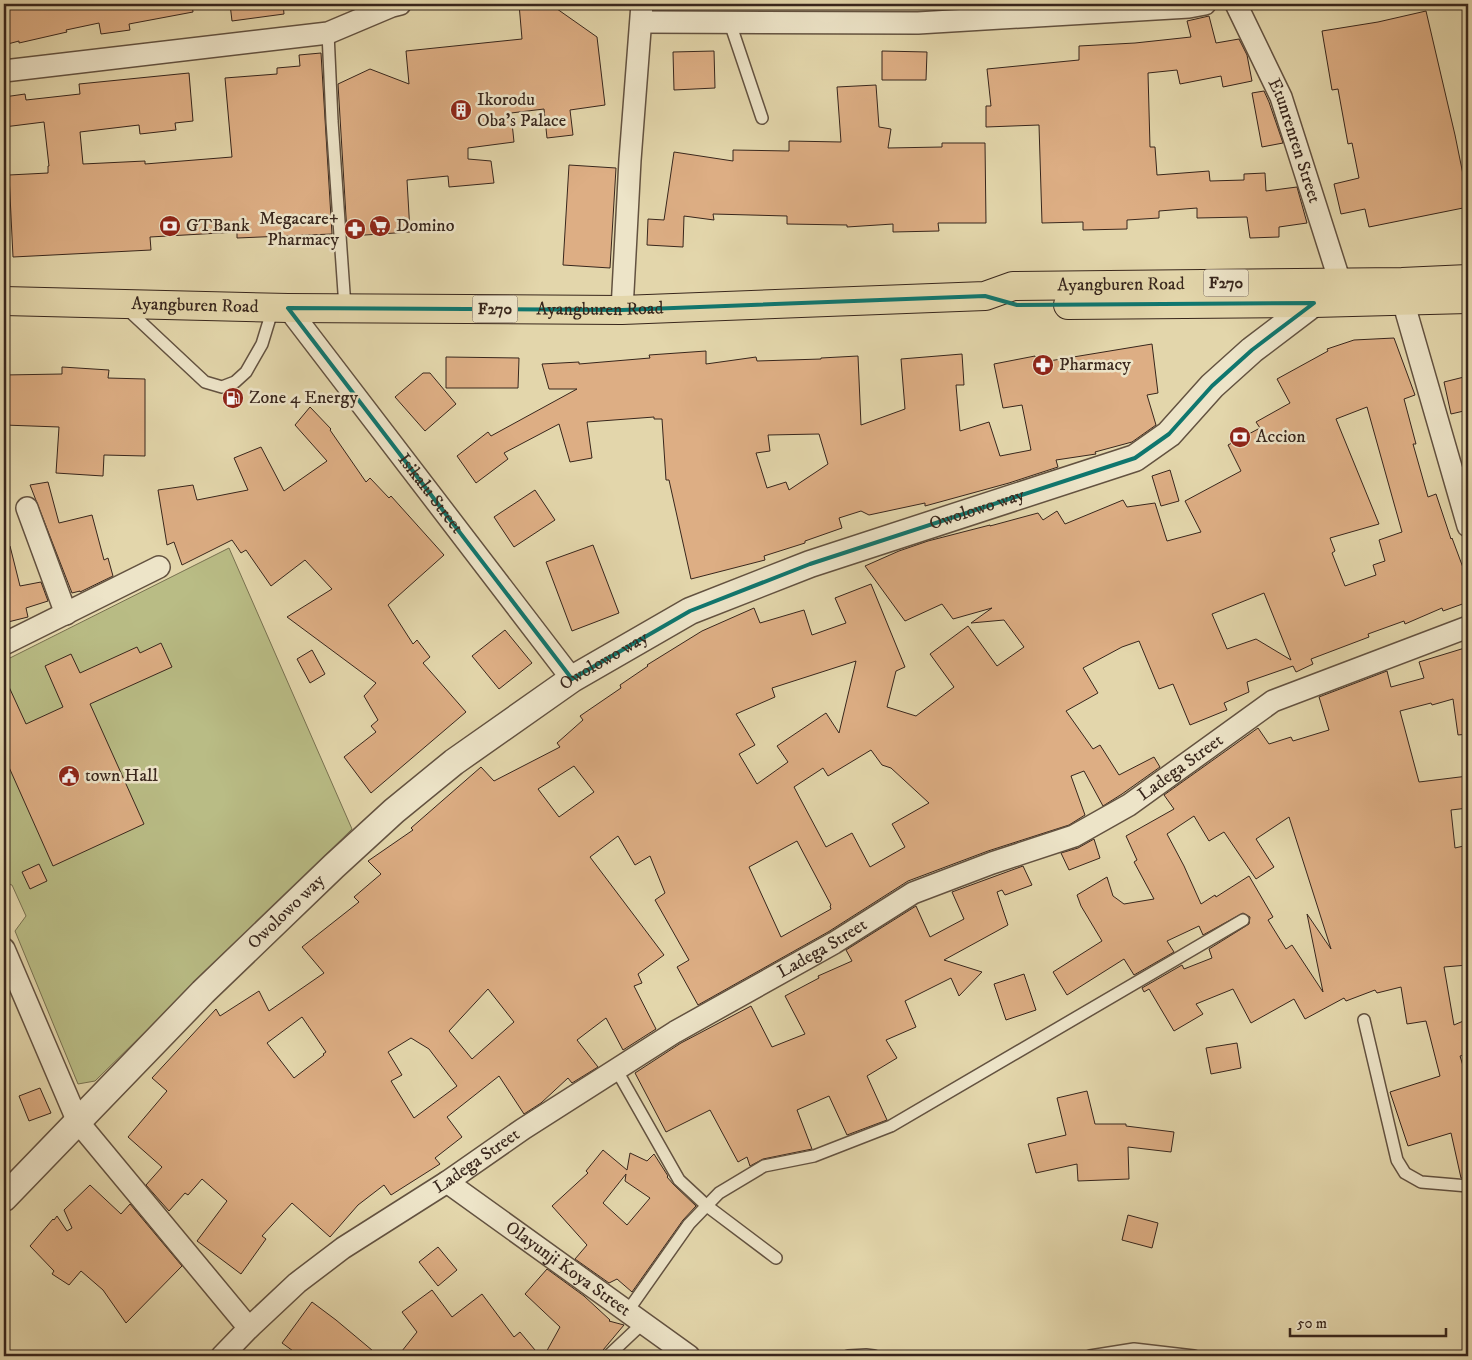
<svg xmlns="http://www.w3.org/2000/svg" width="1472" height="1360" font-family="'IM FELL DW Pica',serif">
<style>
.green{fill:#b9bc85;stroke:#787150}
.building{fill:#ddae84;stroke:#38261c;fill-rule:evenodd}
.lines{fill:none;stroke-linecap:round;stroke-linejoin:round}
.service-casing{stroke:#635240;stroke-width:14}
.minor-casing{stroke:#635240;stroke-width:24}
.tertiary-casing{stroke:#635240;stroke-width:29}
.primary-casing{stroke:#38261c;stroke-width:30}
.service{stroke:#ede4c8;stroke-width:11}
.minor{stroke:#ede4c8;stroke-width:21}
.tertiary{stroke:#ede4c8;stroke-width:26}
.primary{stroke:#e3d6ab;stroke-width:28}
.marked{fill:none;stroke:#0f766e;stroke-width:4;stroke-linejoin:round}
.labels{text-anchor:middle;dominant-baseline:central;stroke-width:5;stroke-linejoin:round;paint-order:stroke}
.shield{fill:#ede4c8;stroke:#6e5f50;stroke-width:1}
.shield-label{font-size:16px;font-weight:bold;fill:#38261c}
.poi-label{font-size:18px;fill:#38261c;stroke:#ede4c8;text-anchor:start}
.street-label{font-size:18px;fill:#38261c;stroke:#ede4c8}
</style>
<rect width="100%" height="100%" fill="#e3d6ab"/>
<filter id="stains"><feTurbulence type="fractalNoise" baseFrequency=".004" numOctaves="4"/><feColorMatrix values="0 0 0 0 .2 0 0 0 0 .09 0 0 0 0 .02 0 0 0 .5 -.17"/></filter>
<radialGradient id="worn" r=".72"><stop offset=".6" stop-color="#630" stop-opacity="0"/><stop offset="1" stop-color="#630" stop-opacity=".3"/></radialGradient>
<polygon class="green" points="229,548 352,829 95,1081 78,1084 15,931 26,916 12,885 4,883 4,661"/>
<g class="building">
<polygon points="4,4 192,4 193,12 129,24 130,30 101,34 99,23 66,30 67,32 19,43 19,41 4,45"/>
<polygon points="230,4 283,4 284,14 232,21"/>
<polygon points="519,4 550,4 597,37 605,105 570,110 573,135 547,138 544,109 511,113 514,142 468,148 468,159 491,161 494,183 449,187 448,176 407,180 410,232 350,236 349,233 347,233 338,84 370,69 409,84 406,51 522,39"/>
<polygon points="1426,11 1455,135 1468,199 1468,207 1369,227 1365,209 1341,214 1334,184 1359,178 1352,143 1348,144 1338,89 1332,90 1322,31 1378,22"/>
<polygon points="1209,16 1216,43 1239,39 1247,55 1252,81 1223,87 1221,76 1180,84 1177,70 1148,73 1150,147 1155,147 1157,175 1209,171 1210,181 1244,180 1244,174 1265,173 1266,191 1297,187 1307,223 1279,227 1279,237 1250,238 1247,217 1197,218 1197,208 1159,211 1159,218 1127,220 1127,229 1083,230 1083,222 1042,223 1039,125 986,127 986,106 991,106 987,69 1079,60 1079,46 1135,43 1191,37 1187,21"/>
<polygon points="714,51 715,88 674,90 673,52"/>
<polygon points="882,51 927,52 926,80 882,80"/>
<polygon points="321,53 332,234 237,238 237,232 150,237 151,250 13,257 9,175 48,173 48,166 49,166 44,122 4,127 4,97 25,94 26,100 80,94 79,84 189,73 193,121 175,123 176,130 140,134 139,125 80,132 83,164 145,161 145,164 232,157 225,78 277,74 277,68 300,66 299,55"/>
<polygon points="876,85 879,127 891,129 888,148 942,147 942,143 985,143 986,223 938,223 939,231 893,232 893,224 847,227 847,225 787,224 787,216 713,214 714,220 684,216 683,247 647,245 648,219 664,220 674,152 733,161 733,150 789,151 789,141 841,142 837,87"/>
<polygon points="1264,91 1269,102 1283,143 1262,147 1252,93"/>
<polygon points="569,165 616,168 610,268 563,265"/>
<path d="M 1394,338 L 1415,395 L 1404,399 L 1416,444 L 1413,444 L 1428,497 L 1436,494 L 1451,539 L 1452,538 L 1468,581 L 1468,602 L 1443,611 L 1442,608 L 1405,624 L 1404,621 L 1368,634 L 1369,637 L 1311,659 L 1313,664 L 1296,672 L 1293,666 L 1247,682 L 1249,692 L 1224,703 L 1227,710 L 1190,725 L 1173,684 L 1159,689 L 1139,641 L 1122,647 L 1083,668 L 1098,693 L 1066,711 L 1093,749 L 1100,745 L 1119,775 L 1154,757 L 1160,767 L 1122,794 L 1103,806 L 1084,771 L 1071,776 L 1085,815 L 1069,825 L 988,851 L 908,881 L 828,932 L 698,1005 L 677,967 L 689,960 L 655,900 L 665,893 L 650,856 L 635,865 L 618,836 L 590,857 L 664,955 L 638,974 L 642,983 L 634,986 L 656,1029 L 623,1050 L 606,1018 L 577,1040 L 598,1067 L 572,1083 L 568,1078 L 541,1103 L 524,1114 L 499,1076 L 447,1117 L 462,1137 L 435,1158 L 440,1164 L 391,1195 L 384,1185 L 358,1205 L 330,1237 L 292,1203 L 262,1236 L 266,1239 L 241,1274 L 197,1241 L 227,1201 L 202,1179 L 188,1195 L 185,1193 L 169,1211 L 146,1185 L 162,1167 L 128,1137 L 167,1091 L 152,1078 L 216,1009 L 220,1016 L 259,991 L 269,1011 L 324,973 L 302,947 L 359,902 L 354,897 L 381,874 L 368,861 L 413,830 L 411,828 L 481,767 L 494,781 L 560,747 L 557,743 L 583,720 L 580,716 L 621,688 L 620,685 L 648,666 L 647,665 L 702,631 L 754,608 L 760,623 L 804,610 L 812,635 L 846,623 L 835,598 L 871,584 L 905,667 L 896,671 L 887,707 L 916,716 L 954,687 L 930,654 L 968,626 L 997,666 L 1024,647 L 1004,620 L 971,623 L 992,608 L 953,619 L 942,604 L 905,621 L 865,566 L 899,551 L 928,541 L 990,525 L 990,526 L 1038,513 L 1043,520 L 1057,511 L 1065,524 L 1123,500 L 1127,507 L 1155,503 L 1167,541 L 1201,532 L 1185,501 L 1241,471 L 1228,445 L 1260,428 L 1256,422 L 1290,403 L 1277,379 L 1328,351 L 1327,349 L 1354,340 ZM 1367,407 L 1402,532 L 1379,540 L 1385,561 L 1373,565 L 1376,575 L 1345,586 L 1332,553 L 1335,551 L 1330,538 L 1379,524 L 1336,419 ZM 1264,593 L 1291,660 L 1256,639 L 1227,649 L 1212,614 ZM 856,661 L 839,733 L 826,713 L 777,746 L 788,762 L 757,784 L 739,754 L 755,745 L 736,714 L 775,697 L 772,688 ZM 871,750 L 882,765 L 891,768 L 929,803 L 892,824 L 905,847 L 870,867 L 852,833 L 826,847 L 794,787 L 823,768 L 828,776 ZM 574,766 L 594,792 L 559,817 L 538,789 ZM 797,841 L 831,905 L 830,906 L 831,909 L 781,937 L 749,867 ZM 488,989 L 514,1022 L 472,1059 L 449,1031 ZM 302,1017 L 326,1052 L 323,1054 L 324,1055 L 294,1078 L 267,1043 ZM 411,1038 L 429,1049 L 457,1086 L 414,1118 L 391,1081 L 402,1075 L 388,1052 Z"/>
<path d="M 1152,344 L 1158,393 L 1147,395 L 1156,425 L 1132,442 L 1095,452 L 1096,454 L 1056,460 L 1058,467 L 1009,483 L 925,506 L 925,503 L 869,515 L 861,511 L 839,518 L 842,528 L 805,541 L 805,543 L 764,556 L 765,560 L 691,579 L 669,480 L 666,480 L 662,419 L 654,419 L 654,417 L 587,422 L 592,458 L 570,462 L 559,424 L 504,453 L 508,459 L 476,483 L 457,456 L 488,432 L 491,436 L 577,389 L 549,389 L 542,364 L 579,362 L 579,364 L 650,358 L 649,355 L 706,351 L 706,364 L 756,357 L 757,361 L 821,359 L 821,358 L 858,356 L 861,425 L 905,409 L 901,359 L 962,354 L 964,385 L 956,385 L 960,431 L 989,422 L 1000,456 L 1031,450 L 1022,405 L 1003,408 L 994,364 L 1035,356 L 1037,363 ZM 819,434 L 828,464 L 789,490 L 786,482 L 767,488 L 756,453 L 770,451 L 768,435 Z"/>
<polygon points="446,357 519,358 518,388 446,388"/>
<polygon points="62,367 109,370 108,378 145,379 145,456 104,455 103,476 56,473 59,427 4,425 4,375 62,374"/>
<polygon points="423,373 430,373 456,404 425,431 395,397"/>
<polygon points="1468,376 1468,410 1451,414 1444,382"/>
<polygon points="310,407 331,429 330,430 366,482 370,478 389,498 391,496 444,555 388,605 413,644 417,640 430,657 423,663 466,712 371,793 344,757 376,732 371,726 378,720 364,696 376,683 287,617 332,589 305,560 271,586 246,550 241,553 232,540 182,565 174,542 167,545 158,490 193,485 197,500 248,490 234,458 261,447 284,491 327,461 295,425"/>
<polygon points="1170,470 1179,501 1161,506 1152,476"/>
<polygon points="48,482 59,523 92,515 104,560 108,558 113,576 80,592 80,591 72,593 30,485"/>
<polygon points="535,490 555,520 514,547 494,517"/>
<polygon points="593,545 619,613 572,631 546,562"/>
<polygon points="4,546 10,546 20,586 41,582 48,601 26,608 28,617 4,623"/>
<polygon points="505,630 532,663 499,689 472,656"/>
<polygon points="161,643 172,667 90,704 144,824 53,866 4,756 4,676 26,724 63,707 45,666 71,654 80,673 137,647 140,653"/>
<path d="M 1468,647 L 1468,734 L 1458,735 L 1453,699 L 1432,705 L 1431,703 L 1400,711 L 1419,782 L 1468,776 L 1468,808 L 1451,810 L 1455,848 L 1468,845 L 1468,965 L 1444,967 L 1454,1025 L 1468,1019 L 1468,1054 L 1460,1056 L 1468,1082 L 1468,1178 L 1461,1178 L 1451,1133 L 1408,1146 L 1390,1092 L 1440,1076 L 1426,1021 L 1407,1024 L 1401,987 L 1377,993 L 1375,990 L 1346,1001 L 1344,998 L 1305,1019 L 1294,999 L 1251,1023 L 1233,989 L 1196,1004 L 1203,1014 L 1174,1031 L 1149,989 L 1144,992 L 1142,988 L 1182,965 L 1184,969 L 1212,958 L 1209,949 L 1249,924 L 1250,917 L 1243,913 L 1203,935 L 1199,926 L 1167,941 L 1174,952 L 1134,975 L 1124,959 L 1067,995 L 1053,972 L 1102,941 L 1081,906 L 1077,895 L 1107,877 L 1113,896 L 1124,904 L 1154,899 L 1134,862 L 1137,860 L 1126,836 L 1174,809 L 1164,795 L 1258,728 L 1269,744 L 1291,737 L 1293,741 L 1329,730 L 1319,697 L 1387,671 L 1391,687 L 1424,678 L 1419,662 ZM 1194,816 L 1209,841 L 1224,832 L 1256,879 L 1274,867 L 1256,839 L 1289,817 L 1331,949 L 1307,914 L 1323,992 L 1292,945 L 1286,949 L 1268,920 L 1273,917 L 1249,876 L 1216,897 L 1215,895 L 1201,904 L 1184,866 L 1167,834 Z"/>
<polygon points="312,650 325,674 310,683 297,659"/>
<polygon points="1094,839 1100,858 1069,870 1061,853 1078,848"/>
<polygon points="39,864 47,881 30,889 22,872"/>
<polygon points="1023,866 1032,885 1005,895 1002,890 997,892 1008,925 944,960 982,972 959,996 951,978 905,1001 916,1027 886,1040 897,1058 867,1076 887,1120 847,1135 829,1096 797,1110 812,1149 763,1159 750,1166 747,1157 738,1162 710,1110 666,1132 635,1073 681,1043 751,1006 772,1047 805,1034 785,996 819,978 818,976 852,961 846,950 916,906 930,937 964,919 952,892"/>
<polygon points="1024,974 1036,1010 1006,1020 994,984"/>
<polygon points="1237,1043 1241,1068 1211,1074 1206,1048"/>
<polygon points="40,1088 51,1113 29,1121 19,1096"/>
<polygon points="1087,1091 1095,1124 1126,1124 1126,1126 1174,1132 1171,1152 1128,1147 1129,1179 1078,1181 1077,1164 1036,1173 1028,1144 1066,1135 1057,1098"/>
<path d="M 603,1150 L 627,1170 L 630,1153 L 647,1161 L 654,1154 L 668,1176 L 667,1177 L 674,1185 L 696,1206 L 683,1220 L 632,1292 L 617,1279 L 609,1283 L 575,1259 L 587,1245 L 552,1206 L 588,1173 L 586,1171 ZM 626,1174 L 625,1181 L 650,1198 L 627,1225 L 603,1203 Z"/>
<polygon points="90,1185 121,1214 130,1204 182,1266 126,1323 103,1290 81,1271 69,1285 52,1274 54,1271 30,1246 53,1219 54,1220 57,1216 67,1231 72,1228 64,1210"/>
<polygon points="1128,1215 1158,1223 1152,1248 1122,1240"/>
<polygon points="438,1247 457,1270 438,1286 419,1262"/>
<polygon points="547,1269 584,1296 610,1320 609,1321 624,1325 598,1356 544,1356 560,1327 525,1294"/>
<polygon points="432,1290 452,1317 482,1294 514,1337 520,1332 540,1356 398,1356 417,1332 402,1312"/>
<polygon points="312,1302 336,1320 379,1356 300,1356 282,1343"/>
</g>
<g class="lines">
<g class="service-casing">
<g id="service">
<polyline points="730,23 762,118"/>
<polyline points="328,33 332,121 345,307"/>
<polyline points="127,309 205,382 222,387 235,382 246,372 262,344 273,308"/>
<polyline points="1364,1020 1397,1160 1405,1173 1421,1182 1468,1186"/>
<polyline points="616,1069 679,1180 707,1206 776,1258"/>
<polyline points="627,1312 689,1224 719,1193 764,1166 814,1156 891,1126 1243,920"/>
<polyline points="608,1356 643,1323"/>
<polyline points="848,1356 866,1355 874,1356"/>
<polyline points="1090,1356 1134,1349 1194,1356"/>
</g>
</g>
<g class="minor-casing">
<g id="minor">
<path id="s1" d="M 1236,4 L 1281,97 L 1340,282"/>
<polyline points="642,22 918,23 1189,7 1205,4"/>
<polyline points="4,71 328,33 392,6 400,4"/>
<polyline points="1403,301 1468,526"/>
<path id="s2" d="M 288,308 L 572,679"/>
<polyline points="622,310 630,160 642,4"/>
<polyline points="27,508 66,614"/>
<polyline points="4,644 159,567"/>
<polyline points="4,949 78,1122 249,1328"/>
<path id="s3" d="M 447,1182 L 689,1356"/>
<path id="s4" d="M 222,1356 L 249,1328 L 297,1283 L 343,1248 L 447,1182 L 523,1129 L 675,1032 L 834,943 L 913,893 L 992,863 L 1074,836 L 1129,805 L 1273,701 L 1468,627"/>
</g>
</g>
<g class="tertiary-casing">
<g id="tertiary">
<path id="s5" d="M 4,1198 L 203,992 L 334,866 L 394,811 L 454,762 L 572,679 L 690,611 L 810,564 L 1135,458 L 1169,434 L 1212,386 L 1252,350 L 1314,303"/>
</g>
</g>
<g class="primary-casing">
<g id="primary">
<path id="s6" d="M 4,301 L 288,308 L 622,310 L 985,296 L 1013,286 L 1402,282 L 1468,279"/>
<polyline points="1068,305 1314,303 1468,299"/>
</g>
</g>
<use href="#service" class="service"/>
<use href="#minor" class="minor"/>
<use href="#tertiary" class="tertiary"/>
<use href="#primary" class="primary"/>
</g>
<path class="marked" d="M 985,296 L 1017,305 L 1314,303 L 1252,350 L 1212,386 L 1169,434 L 1135,458 L 810,564 L 690,611 L 572,679 L 288,308 L 622,310 Z"/>
<defs>
<g id="building-disc" transform="scale(1.125)"><circle r="9.5" fill="#8f2418" stroke="#ede4c8"/><path d="M-4-6H4V6H1V3H-1V6H-4ZM-2.5-4.3h1.7v1.8h-1.7ZM.8-4.3h1.7v1.8H.8ZM-2.5-1h1.7V.8h-1.7ZM.8-1h1.7V.8H.8Z" fill="#fff"/></g>
<g id="bank-disc" transform="scale(1.125)"><circle r="9.5" fill="#8f2418" stroke="#ede4c8"/><path d="M-6-4H6V4H-6ZM0-2.3a2.3 2.3 0 1 0 0 4.6a2.3 2.3 0 1 0 0-4.6Z" fill="#fff"/></g>
<g id="supermarket-disc" transform="scale(1.125)"><circle r="9.5" fill="#8f2418" stroke="#ede4c8"/><path d="M-6-5.5h2.5l.6 2H6L4.5 2H-2.5L-4.4-4H-6ZM-1.5 3.2a1.3 1.3 0 1 0 .1 0ZM3 3.2a1.3 1.3 0 1 0 .1 0Z" fill="#fff"/></g>
<g id="pharmacy-disc" transform="scale(1.125)"><circle r="9.5" fill="#8f2418" stroke="#ede4c8"/><path d="M-2-6h4v4h4v4h-4v4h-4v-4h-4v-4h4Z" fill="#fff"/></g>
<g id="fuel-disc" transform="scale(1.125)"><circle r="9.5" fill="#8f2418" stroke="#ede4c8"/><path d="M-5.5-6h7V0h2V4h1.3V-2.5L3-4.5l.8-.8L6-3V5H2.5V1h-1V6h-7ZM-4.2-4.7v3.2H.2V-4.7Z" fill="#fff"/></g>
<g id="civic-disc" transform="scale(1.125)"><circle r="9.5" fill="#8f2418" stroke="#ede4c8"/><path d="M-.6-6.5H3V-4.5H.6V-3L4-1V1h2V6H-6V1h2V-1L-.6-3ZM-1.2 2.5V6h2.4V2.5Z" fill="#fff"/></g>
</defs>
<g fill-rule="evenodd">
<use href="#building-disc" x="461" y="110"/>
<use href="#bank-disc" x="170" y="226"/>
<use href="#supermarket-disc" x="380" y="226"/>
<use href="#pharmacy-disc" x="355" y="229"/>
<use href="#pharmacy-disc" x="1043" y="365"/>
<use href="#fuel-disc" x="233" y="398"/>
<use href="#bank-disc" x="1240" y="437"/>
<use href="#civic-disc" x="69" y="776"/>
</g>
<g class="labels">
<g class="shield">
<rect x="1203.5" y="269.5" width="45" height="27" rx="4"/>
<rect x="472.5" y="295.5" width="45" height="27" rx="4"/>
</g>
<g class="shield-label">
<text x="1226" y="283">F270</text>
<text x="495" y="309">F270</text>
</g>
<g class="poi-label">
<text x="477" y="100">Ikorodu<tspan x="477" dy="21">Oba's Palace</tspan></text>
<text x="339" y="219" text-anchor="end">Megacare+<tspan x="339" dy="21">Pharmacy</tspan></text>
<text x="186" y="226">GTBank</text>
<text x="396" y="226">Domino</text>
<text x="1059" y="365">Pharmacy</text>
<text x="249" y="398">Zone 4 Energy</text>
<text x="1256" y="437">Accion</text>
<text x="85" y="776">town Hall</text>
</g>
<g class="street-label">
<text stroke="none"><textPath href="#s1" startOffset="149">Etunrenren Street</textPath></text>
<text stroke="none"><textPath href="#s6" startOffset="1119">Ayangburen Road</textPath></text>
<text stroke="none"><textPath href="#s6" startOffset="191">Ayangburen Road</textPath></text>
<text stroke="none"><textPath href="#s6" startOffset="596">Ayangburen Road</textPath></text>
<text stroke="none"><textPath href="#s2" startOffset="234">Isikalu Street</textPath></text>
<text stroke="none"><textPath href="#s5" startOffset="1212">Owolowo way</textPath></text>
<text stroke="none"><textPath href="#s5" startOffset="808">Owolowo way</textPath></text>
<text stroke="none"><textPath href="#s4" startOffset="1132">Ladega Street</textPath></text>
<text stroke="none"><textPath href="#s5" startOffset="402">Owolowo way</textPath></text>
<text stroke="none"><textPath href="#s4" startOffset="728">Ladega Street</textPath></text>
<text stroke="none"><textPath href="#s4" startOffset="322">Ladega Street</textPath></text>
<text stroke="none"><textPath href="#s3" startOffset="149">Olayunji Koya Street</textPath></text>
</g>
</g>
<rect width="1472" height="1360" fill="none" stroke="#e3d6ab" stroke-width="20"/>
<rect x="5" y="5" width="1462" height="1350" fill="none" stroke="#38261c" stroke-width="2.5"/>
<rect x="10" y="10" width="1452" height="1340" fill="none" stroke="#38261c"/>
<path d="M1290 1328v8h156v-8" fill="none" stroke="#38261c" stroke-width="2.5"/>
<text x="1297" y="1328" font-size="15" fill="#38261c" stroke="#ede4c8" stroke-width="4" paint-order="stroke">50 m</text>
<rect width="100%" height="100%" filter="url(#stains)"/>
<rect width="100%" height="100%" fill="url(#worn)"/>
</svg>
